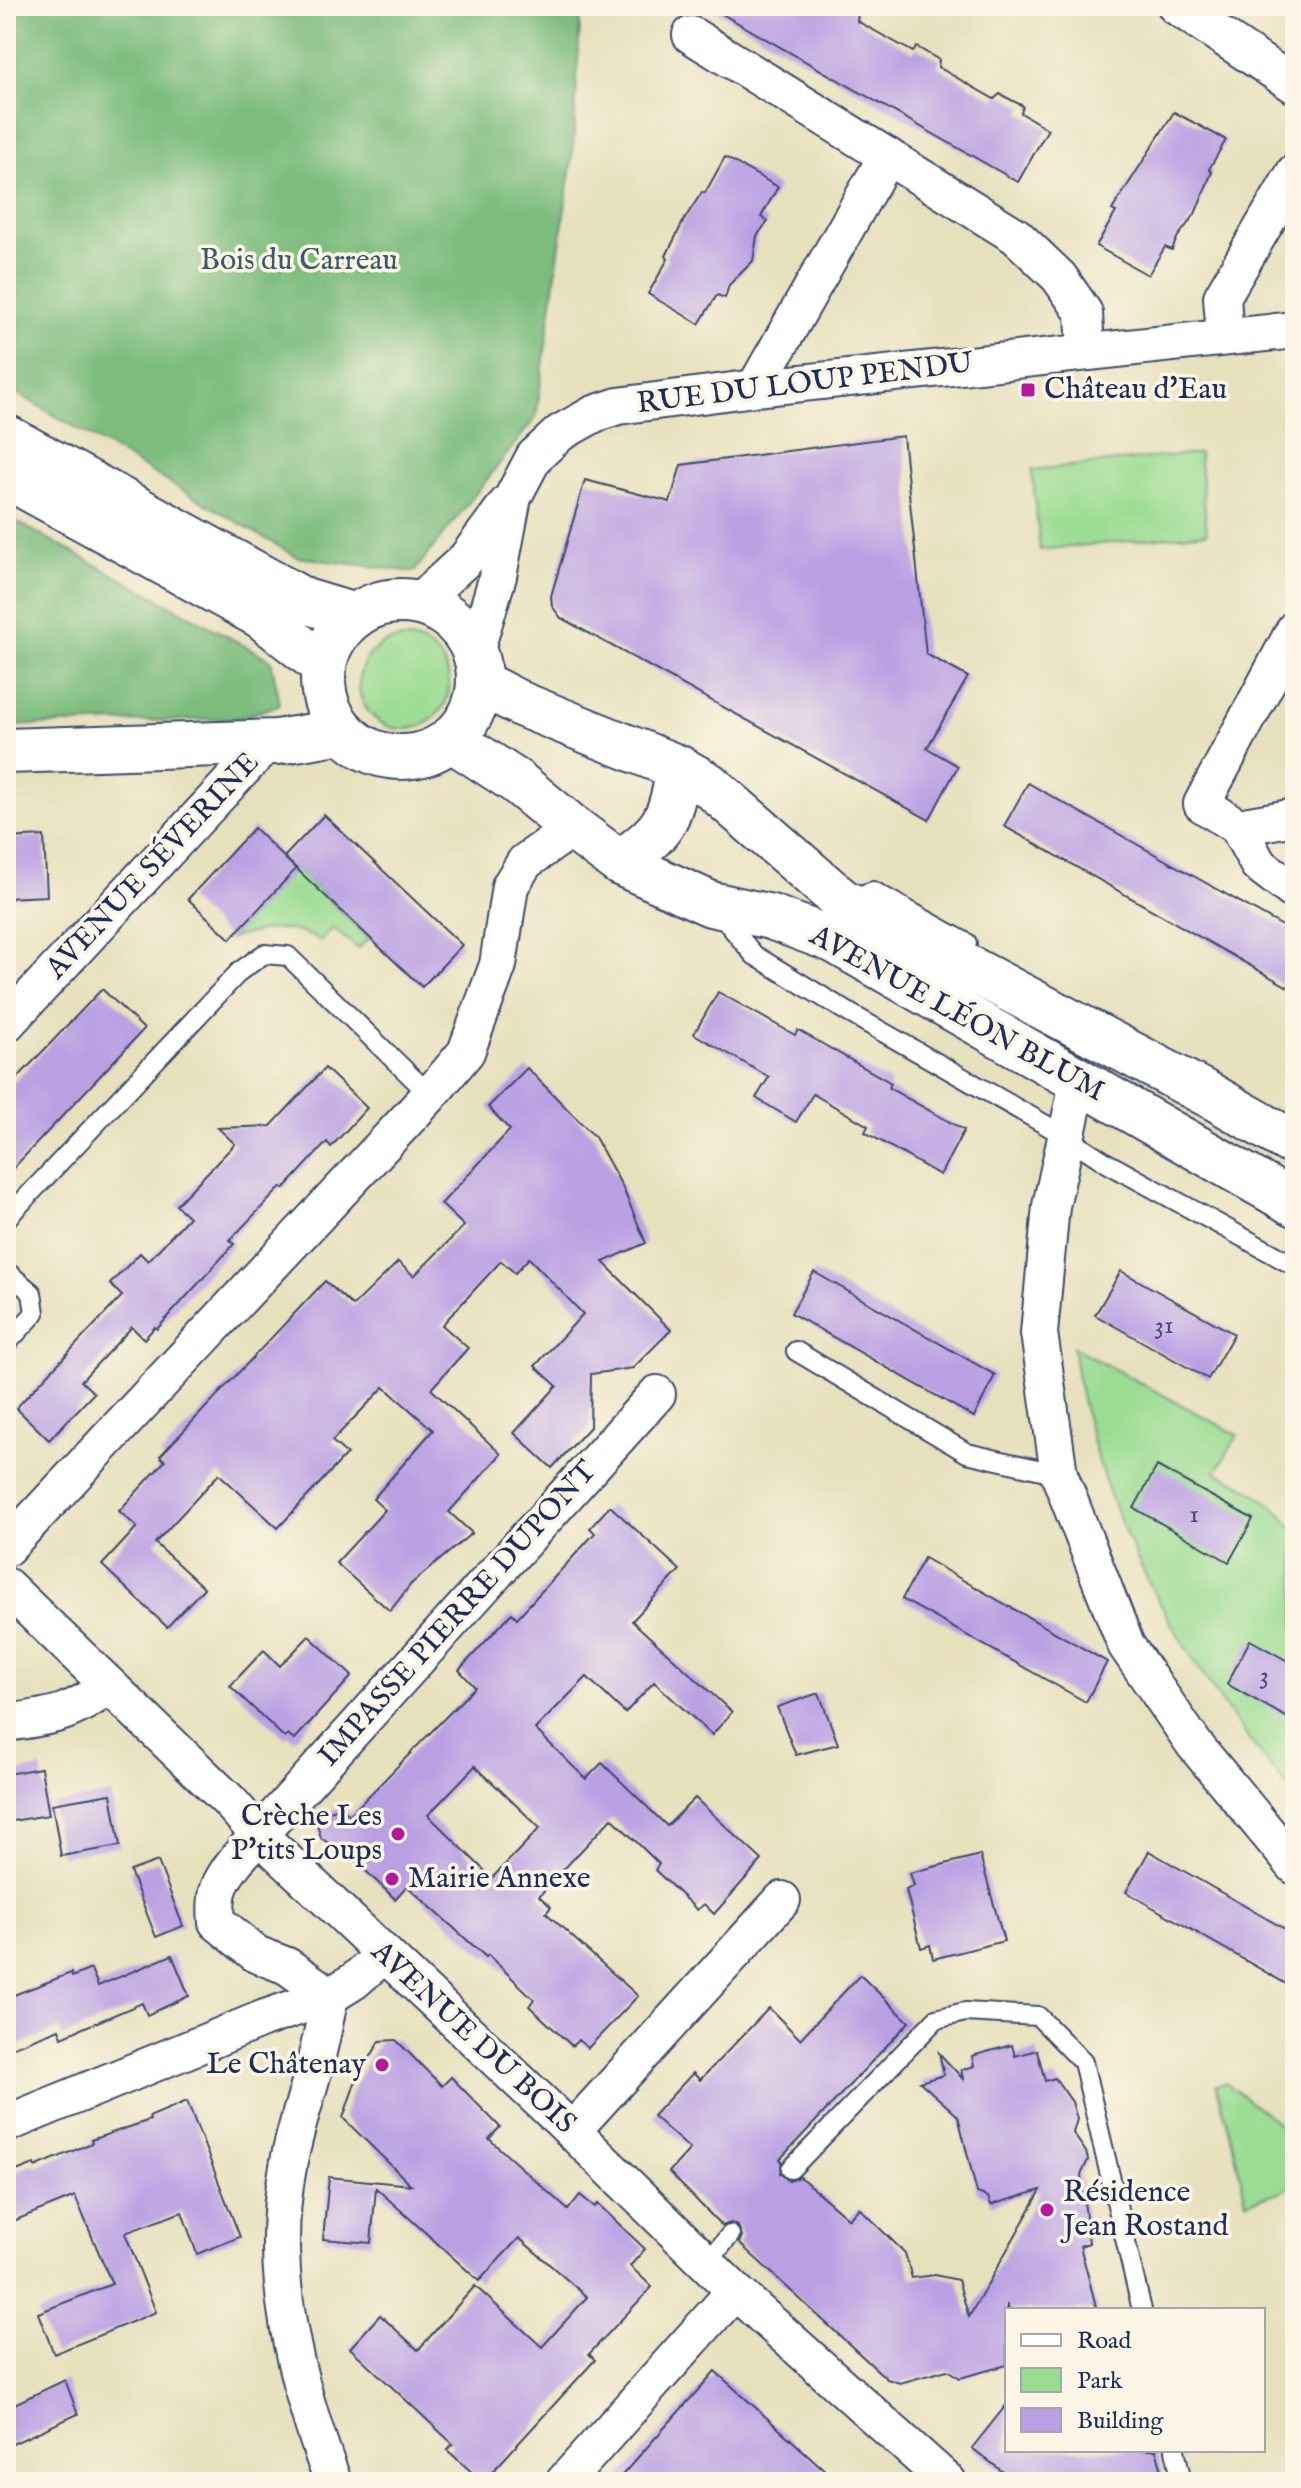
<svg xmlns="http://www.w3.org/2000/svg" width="1301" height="2488" font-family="'IM FELL English',serif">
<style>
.green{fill:#9bdc93;stroke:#5b8678;stroke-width:2}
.forest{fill:#7cbc7d;stroke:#4c766e;stroke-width:2}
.building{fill:#baa0e3;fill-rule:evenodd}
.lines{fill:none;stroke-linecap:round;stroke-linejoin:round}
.lane-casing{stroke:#3a4a6c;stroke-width:22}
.street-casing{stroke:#3a4a6c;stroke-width:40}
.secondary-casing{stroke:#3a4a6c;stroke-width:48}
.lane{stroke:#fff;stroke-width:18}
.street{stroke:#fff;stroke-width:36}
.secondary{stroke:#fff;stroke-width:44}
.poi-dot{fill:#b5179e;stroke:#fcf5e5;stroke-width:3}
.labels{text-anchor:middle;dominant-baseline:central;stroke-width:7;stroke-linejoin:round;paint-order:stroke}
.number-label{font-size:26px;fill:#434b7f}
.park-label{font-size:30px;fill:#3b5a6b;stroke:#fcf5e5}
.street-label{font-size:30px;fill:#1b2f5e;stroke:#fcf5e5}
.poi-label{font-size:30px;fill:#1b2f5e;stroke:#fcf5e5;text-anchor:start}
</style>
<rect width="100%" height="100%" fill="#fcf5e5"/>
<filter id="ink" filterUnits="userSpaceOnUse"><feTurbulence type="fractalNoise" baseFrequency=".0125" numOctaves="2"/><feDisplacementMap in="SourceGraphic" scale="16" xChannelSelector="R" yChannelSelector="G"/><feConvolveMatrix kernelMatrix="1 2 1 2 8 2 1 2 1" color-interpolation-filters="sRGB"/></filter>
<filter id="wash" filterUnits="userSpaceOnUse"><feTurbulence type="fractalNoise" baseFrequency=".006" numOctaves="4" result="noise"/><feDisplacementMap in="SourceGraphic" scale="32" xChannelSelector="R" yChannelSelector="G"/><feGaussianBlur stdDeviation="1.8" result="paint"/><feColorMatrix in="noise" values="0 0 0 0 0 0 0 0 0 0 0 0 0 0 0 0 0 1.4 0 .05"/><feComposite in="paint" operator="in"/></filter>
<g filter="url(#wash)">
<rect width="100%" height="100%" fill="#e7e0bd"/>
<g class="green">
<polygon points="1199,453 1207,533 1040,550 1032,470"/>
<circle cx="404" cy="684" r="45"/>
<path d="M 296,868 L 369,938 L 358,949 L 333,928 L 320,941 C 287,922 264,929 230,939 Z"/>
<path d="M 1073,1347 L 1238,1435 L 1216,1472 C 1246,1486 1276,1503 1295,1531 L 1295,1796 C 1185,1667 1095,1517 1073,1347 Z"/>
<path d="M 1226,2083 C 1245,2099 1284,2122 1294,2144 C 1298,2153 1295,2172 1295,2183 L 1280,2192 L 1246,2202 L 1231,2136 L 1216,2085 Z"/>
</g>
<g class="forest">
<polygon points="6,6 581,6 573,150 536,417 414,572 297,557 6,387"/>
<polygon points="6,516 271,660 280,705 239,718 6,726"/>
</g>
<g id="blocks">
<g class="building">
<polygon points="708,6 843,6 858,13 857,21 913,52 917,47 939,60 938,67 994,99 1000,94 1023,106 1021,113 1048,129 1018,182"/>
<polygon points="1174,112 1226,140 1209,169 1212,172 1195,214 1177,238 1172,250 1165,247 1148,275 1096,246 1116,212 1112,210"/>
<polygon points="725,157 778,187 761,217 768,221 757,236 753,261 729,285 725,298 717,295 699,324 648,294 668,259 666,256 684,220 702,192 705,193"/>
<polygon points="903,436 926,654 968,677 927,748 958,766 929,820 561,618 552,606 551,596 585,480 670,502 681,465"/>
<polygon points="1028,783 1295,933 1295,991 1004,826"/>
<polygon points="324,815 462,945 422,987 284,857"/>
<polygon points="254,828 296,869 230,939 188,899"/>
<polygon points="44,836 47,896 6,898 6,838"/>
<polygon points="102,989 144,1029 6,1176 6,1090"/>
<polygon points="718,992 795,1035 798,1030 891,1083 889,1088 964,1130 940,1175 865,1132 868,1126 813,1094 796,1122 756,1098 769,1077 694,1034"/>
<polygon points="325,1068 367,1108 331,1147 327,1142 284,1189 281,1187 230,1240 234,1244 157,1329 155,1327 144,1339 132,1327 81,1381 94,1393 49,1440 16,1408 122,1296 110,1284 140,1253 148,1261 189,1217 176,1205 235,1144 218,1128 271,1126"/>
<polygon points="527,1068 595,1137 622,1186 646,1243 603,1262 671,1330 633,1368 591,1374 590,1427 552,1468 514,1433 557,1386 535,1366 583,1314 529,1258 515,1273 501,1261 442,1325 468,1348 431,1389 501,1454 449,1512 472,1533 411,1584 390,1611 336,1563 385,1510 373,1499 433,1430 384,1387 332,1441 347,1454 278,1528 219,1474 155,1543 204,1588 167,1627 102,1565 137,1527 119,1511 165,1461 160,1456 325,1281 353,1306 398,1262 414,1276 464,1226 441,1204 510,1130 488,1107"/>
<polygon points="1121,1271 1234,1334 1208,1379 1095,1315"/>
<polygon points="814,1272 995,1375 974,1417 791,1313"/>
<polygon points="1157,1466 1253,1519 1229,1562 1134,1508"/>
<path d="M 610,1506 L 680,1570 L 632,1621 L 732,1712 L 712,1735 L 654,1682 L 625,1713 L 587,1677 L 535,1729 L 586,1779 L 602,1763 L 667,1826 L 695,1798 L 762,1860 L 714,1914 L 704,1904 L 697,1910 L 655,1870 L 659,1864 L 612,1818 L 577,1855 L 539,1896 L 551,1907 L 546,1913 L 638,1996 L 588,2048 L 578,2040 L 572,2046 L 529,2006 L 534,1999 L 488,1955 L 486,1957 L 407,1886 L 395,1899 L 339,1845 L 333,1846 L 321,1838 L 317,1824 L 325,1812 L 340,1808 L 350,1815 L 475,1687 L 459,1670 L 512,1613 L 517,1618 L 595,1533 L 590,1528 ZM 475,1766 L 540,1828 L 492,1878 L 428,1815 Z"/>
<polygon points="924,1558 1107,1662 1086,1702 902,1599"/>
<polygon points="309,1636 352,1676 294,1740 288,1735 285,1738 230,1686 264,1650 280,1666"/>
<polygon points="1250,1640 1295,1665 1295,1722 1227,1684"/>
<polygon points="819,1693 838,1744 796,1755 777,1707"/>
<polygon points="41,1768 49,1815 6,1822 6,1774"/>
<polygon points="111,1794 120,1846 61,1856 52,1804"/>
<polygon points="1149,1851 1295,1935 1295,1989 1126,1892"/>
<polygon points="980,1855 1004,1941 933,1959 930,1945 921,1948 906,1890 914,1886 910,1873"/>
<polygon points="158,1861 183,1926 156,1937 130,1871"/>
<polygon points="172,1955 189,1996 147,2015 142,2003 62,2037 59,2029 6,2050 6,1998 71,1973 72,1977 91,1969 98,1986"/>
<polygon points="860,1975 909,2022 780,2159 782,2161 780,2173 789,2181 800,2177 849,2219 859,2208 905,2253 912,2278 935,2275 958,2280 969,2317 1041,2190 991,2205 988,2197 977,2193 958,2116 920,2082 944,2075 939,2053 963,2079 961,2070 974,2066 972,2056 1012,2045 1015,2056 1037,2050 1045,2081 1055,2078 1072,2102 1077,2119 1073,2133 1086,2152 1088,2160 1081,2175 1089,2243 1080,2246 1097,2310 1009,2310 1007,2304 1007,2365 960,2378 947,2370 900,2383 887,2379 739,2243 742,2236 738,2226 731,2223 722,2226 669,2172 690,2149 653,2116 693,2073 700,2080 769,2008 800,2039"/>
<polygon points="396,2040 442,2086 451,2077 500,2127 489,2139 568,2210 580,2195 595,2207 598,2204 645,2249 630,2266 652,2287 589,2354 595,2360 483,2482 447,2450 453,2444 350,2348 380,2315 418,2350 475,2286 542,2347 587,2297 519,2238 479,2281 376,2188 371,2243 323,2239 329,2177 411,2185 343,2118 355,2083 380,2041"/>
<polygon points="187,2101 240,2237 197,2254 182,2212 125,2233 156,2312 54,2354 38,2313 112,2284 75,2196 6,2224 6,2175 34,2164 35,2167 92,2143 91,2140 150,2120 149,2117"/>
<polygon points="715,2371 838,2482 616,2482"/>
<polygon points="65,2380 78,2414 6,2447 6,2408"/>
<polygon points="1007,2404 1007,2450 1156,2450 1165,2482 1016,2482 972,2448"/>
</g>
</g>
</g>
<g filter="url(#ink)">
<use href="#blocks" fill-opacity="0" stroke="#3a4a6c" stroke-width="2"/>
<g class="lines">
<g class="lane-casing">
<g id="lane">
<polyline points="848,899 873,891 967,943"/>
<polyline points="721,915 754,955 851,1014 1067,1137 1107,1163 1295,1266"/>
<polyline points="6,1219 240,971 264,954 288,956 430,1095"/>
<polyline points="6,1271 32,1293 35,1313 6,1344"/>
<polyline points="796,1351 967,1453 1059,1474"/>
<polyline points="791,2169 936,2019 965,2012 1038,2016 1083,2062 1142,2310"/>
<polyline points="707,2263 730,2235"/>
<polyline points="1175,2450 1182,2482"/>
</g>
</g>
<g class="street-casing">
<g id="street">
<polyline points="1176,6 1295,85"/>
<polyline points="691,35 1016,236 1059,277 1084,313 1086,352"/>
<polyline points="1225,337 1222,297 1295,172"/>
<polyline points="755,388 887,156"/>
<polyline points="419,602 466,559 507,504"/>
<polyline points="1295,629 1202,804 1238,827 1258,864 1295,892"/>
<polyline points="475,652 498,576 513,497 534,457 560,433 594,414 618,406 755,388 1295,330"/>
<polyline points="1238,827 1295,817"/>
<polyline points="6,1024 268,742"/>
<polyline points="1079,1079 1051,1206 1039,1333 1059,1474 1126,1645 1194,1744 1295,1866"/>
<polyline points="6,1548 430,1095 466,1052 498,965 510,886 525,862 573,828"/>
<polyline points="6,1586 230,1802 259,1835 572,2131 735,2291 948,2482"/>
<path d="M 6,1723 C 54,1716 69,1715 109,1686"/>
<path d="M 385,1954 L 354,1981 L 330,1996 L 287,1966 L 256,1954 L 217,1922 C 214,1892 219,1882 237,1859 L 657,1394"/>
<path d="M 330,1996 C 324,2024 319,2052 311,2079 C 303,2108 293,2137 288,2167 C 267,2273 296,2383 333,2482"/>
<polyline points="6,2124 265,2018 330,1996"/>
<polyline points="572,2131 782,1900"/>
<polyline points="564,2482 735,2291"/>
</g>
</g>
<g class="secondary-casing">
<g id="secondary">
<polyline points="6,437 305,601 355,616"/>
<polyline points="6,476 261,616 324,666"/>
<circle cx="401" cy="679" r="78"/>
<polyline points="480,683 523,705 679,768 709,785 842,901 1213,1097 1295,1144"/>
<polyline points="451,739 517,782 573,828 620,863 711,904 771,917 833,940 1295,1204"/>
<polyline points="6,751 277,742 343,731"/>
<path d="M 620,863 C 665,829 669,824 679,768"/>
</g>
</g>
<use href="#lane" class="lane"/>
<use href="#street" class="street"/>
<use href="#secondary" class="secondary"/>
</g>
</g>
<g class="poi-dot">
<rect x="1020" y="382" width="16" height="16" rx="4"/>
<circle cx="398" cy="1834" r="8"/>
<circle cx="392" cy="1879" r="8"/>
<circle cx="382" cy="2065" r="8"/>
<circle cx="1047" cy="2210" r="8"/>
</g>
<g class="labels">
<g class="number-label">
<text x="1164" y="1325">31</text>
<text x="1194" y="1514">1</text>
<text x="1264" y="1675">3</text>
</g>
<g class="park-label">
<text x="299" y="261">Bois du Carreau</text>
</g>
<g class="street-label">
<text transform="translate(805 384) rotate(-7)">RUE DU LOUP PENDU</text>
<text transform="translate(153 866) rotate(-47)">AVENUE SÉVERINE</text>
<text transform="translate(957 1014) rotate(29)">AVENUE LÉON BLUM</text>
<text transform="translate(458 1614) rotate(-48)">IMPASSE PIERRE DUPONT</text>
<text transform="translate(473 2038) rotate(43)">AVENUE DU BOIS</text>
</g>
<g class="poi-label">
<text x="1044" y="390">Château d'Eau</text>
<text x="382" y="1817" text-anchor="end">Crèche Les<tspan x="382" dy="34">P'tits Loups</tspan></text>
<text x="408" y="1879">Mairie Annexe</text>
<text x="366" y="2065" text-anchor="end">Le Châtenay</text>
<text x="1063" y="2193">Résidence<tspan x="1063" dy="34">Jean Rostand</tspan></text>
</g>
</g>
<rect width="1301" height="2488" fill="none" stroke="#fcf5e5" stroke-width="32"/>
<rect x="1005" y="2308" width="260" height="144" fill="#fcf5e5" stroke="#a2a6af" stroke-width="2"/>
<rect x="1021" y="2334" width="40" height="12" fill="#ffffff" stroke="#a2a6af" stroke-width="2"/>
<text x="1077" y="2348" font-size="24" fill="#1b2f5e">Road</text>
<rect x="1021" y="2368" width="40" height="24" fill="#9bdc93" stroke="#a2a6af" stroke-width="2"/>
<text x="1077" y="2388" font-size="24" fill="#1b2f5e">Park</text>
<rect x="1021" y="2408" width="40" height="24" fill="#baa0e3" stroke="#a2a6af" stroke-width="2"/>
<text x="1077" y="2428" font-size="24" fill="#1b2f5e">Building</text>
</svg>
